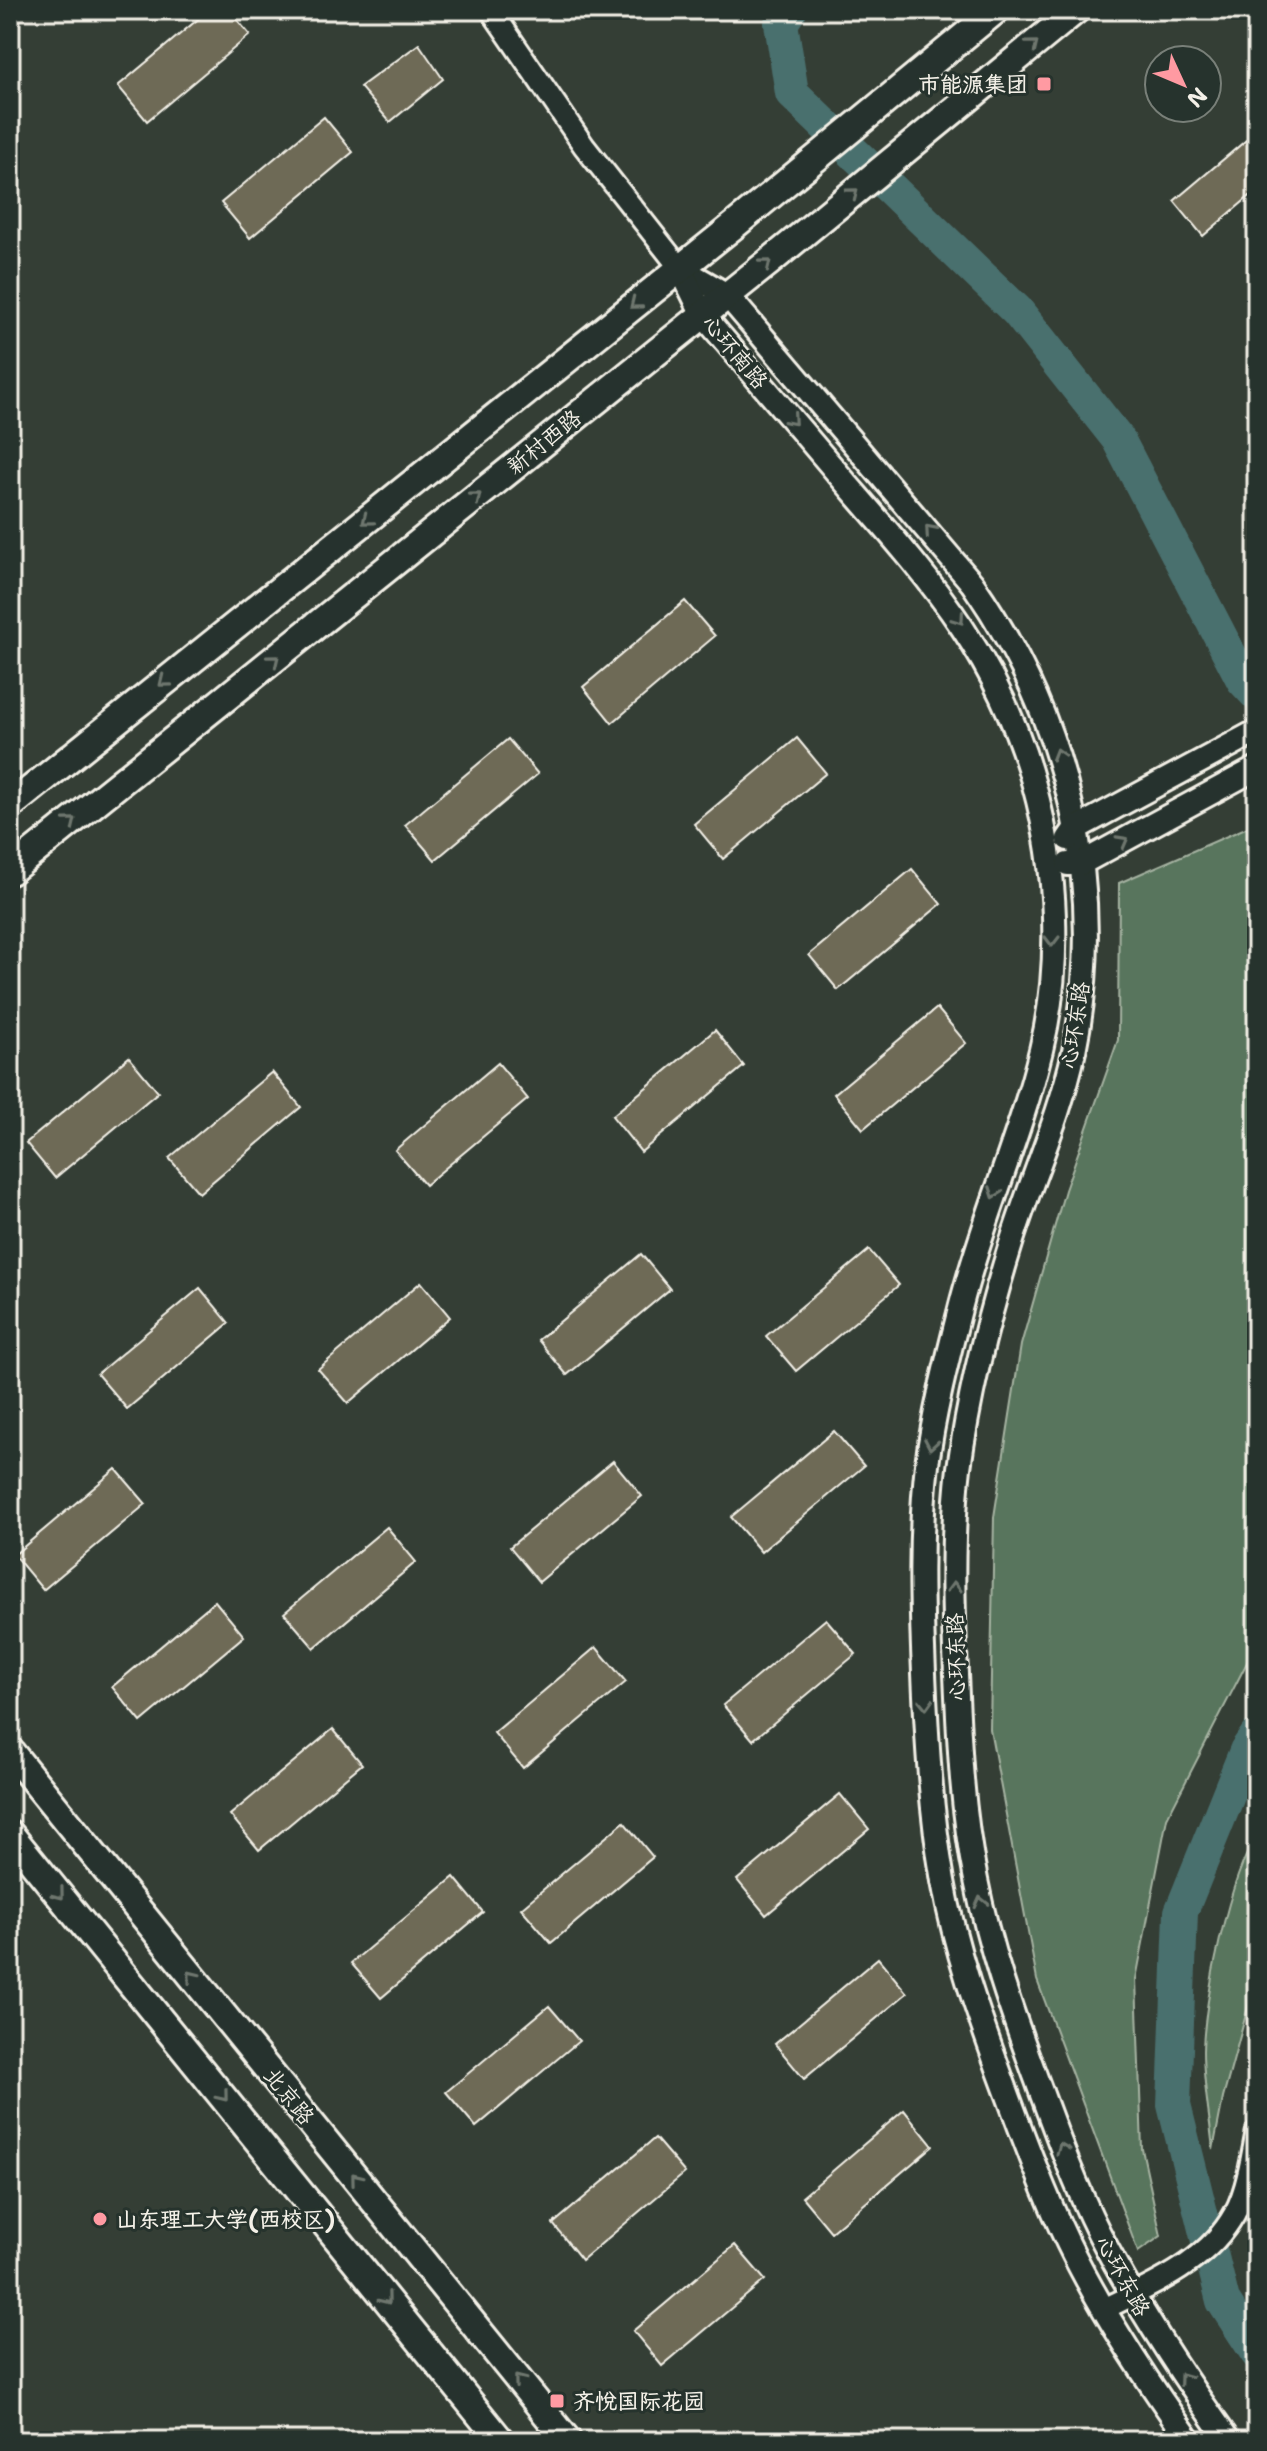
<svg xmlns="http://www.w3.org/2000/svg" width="1267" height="2451" font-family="'Shantell Sans','LXGW WenKai TC',sans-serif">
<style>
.green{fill:#58755d;stroke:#a6b3a2;stroke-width:2}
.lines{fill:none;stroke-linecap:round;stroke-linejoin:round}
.river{stroke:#4a6f6e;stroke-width:34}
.building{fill:#6e6a57;stroke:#f4f1e8;stroke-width:2}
.tertiary-casing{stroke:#f4f1e8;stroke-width:26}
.secondary-casing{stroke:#f4f1e8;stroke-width:28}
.primary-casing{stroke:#f4f1e8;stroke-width:32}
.tertiary{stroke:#26332d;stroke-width:20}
.secondary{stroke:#26332d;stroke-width:22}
.primary{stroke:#26332d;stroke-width:26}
.oneway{stroke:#6e766e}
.poi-dot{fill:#ff9aa2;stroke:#26332d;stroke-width:3}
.labels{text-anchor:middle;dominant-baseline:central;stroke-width:6;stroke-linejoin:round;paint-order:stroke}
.poi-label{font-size:22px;font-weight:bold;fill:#f4f1e8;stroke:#26332d;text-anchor:start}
.street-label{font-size:22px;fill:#f4f1e8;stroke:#26332d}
</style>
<rect width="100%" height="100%" fill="#343e35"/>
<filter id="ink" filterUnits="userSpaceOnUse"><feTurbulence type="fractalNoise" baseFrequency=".0125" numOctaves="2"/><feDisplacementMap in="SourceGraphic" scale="16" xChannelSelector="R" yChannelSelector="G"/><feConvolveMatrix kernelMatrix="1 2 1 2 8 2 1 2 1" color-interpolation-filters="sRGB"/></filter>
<g filter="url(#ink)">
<g class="green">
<polygon points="1257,823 1257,1643 1167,1818 1136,1979 1142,2149 1161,2236 1138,2252 1037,1980 990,1729 994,1517 1021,1345 1065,1190 1118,1040 1119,883"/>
<path d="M 1257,1836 L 1257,1974 L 1223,2098 L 1213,2150 C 1210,2118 1203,2083 1203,2051 C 1204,2000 1229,1876 1257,1836 Z"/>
</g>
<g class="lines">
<g class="river">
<polyline points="790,10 781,23 792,93 1017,311 1118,439 1243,680 1257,695"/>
<polyline points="1257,1735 1246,1751 1181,1912 1174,2105 1223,2301 1257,2353"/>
</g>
</g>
<g class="building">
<polygon points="209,10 229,10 250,35 147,121 118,86"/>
<polygon points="419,44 443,79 390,122 360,87"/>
<polygon points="324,117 353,152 250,238 221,203"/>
<polygon points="1257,131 1257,190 1203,236 1174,201"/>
<polygon points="685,601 715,636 612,723 583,687"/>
<polygon points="797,738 826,773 723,859 694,824"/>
<polygon points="508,739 538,774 435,860 405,825"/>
<polygon points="912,869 941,904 838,990 809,955"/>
<polygon points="937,1008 966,1043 863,1129 834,1094"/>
<polygon points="715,1030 744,1066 641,1152 612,1116"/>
<polygon points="129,1057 158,1092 55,1178 26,1143"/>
<polygon points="498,1063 528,1099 425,1185 395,1150"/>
<polygon points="272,1072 301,1107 199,1193 169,1158"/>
<polygon points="869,1250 899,1285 796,1371 766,1336"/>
<polygon points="641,1254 670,1289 567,1375 538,1340"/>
<polygon points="421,1282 450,1317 348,1403 318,1369"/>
<polygon points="200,1288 229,1323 127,1409 97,1374"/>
<polygon points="834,1431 864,1466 761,1552 731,1517"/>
<polygon points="613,1461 642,1496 539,1582 510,1547"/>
<polygon points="116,1469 146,1504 43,1590 14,1555"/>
<polygon points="387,1527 416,1562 314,1648 284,1613"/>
<polygon points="215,1601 244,1636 141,1722 112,1687"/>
<polygon points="826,1619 856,1654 753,1740 723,1705"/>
<polygon points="596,1647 626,1682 523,1768 494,1733"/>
<polygon points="333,1729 362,1764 259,1850 230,1815"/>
<polygon points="840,1794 869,1829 766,1915 737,1880"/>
<polygon points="624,1822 653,1857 551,1943 521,1908"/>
<polygon points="454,1877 483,1912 381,1998 351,1963"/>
<polygon points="878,1958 907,1993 804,2079 775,2044"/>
<polygon points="549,2006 579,2041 476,2127 446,2092"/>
<polygon points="904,2110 933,2146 831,2232 802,2197"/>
<polygon points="655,2138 685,2173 582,2260 553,2224"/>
<polygon points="735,2245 765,2280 662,2366 633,2331"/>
</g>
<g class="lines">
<g class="tertiary-casing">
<g id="tertiary">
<polyline points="491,10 584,146 680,268"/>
<path d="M 1104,2309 C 1149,2287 1202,2265 1230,2221 C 1247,2196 1251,2160 1257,2131"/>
</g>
</g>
<g class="secondary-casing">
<g id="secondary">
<path d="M 680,268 L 727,295 L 972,583 C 1067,719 1108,887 1074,1051 C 1060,1118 1030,1181 1010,1247 C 988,1318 969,1394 959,1468 C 951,1536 953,1606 956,1674 C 959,1743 962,1812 976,1880 C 989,1947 1012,2013 1036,2078 C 1055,2130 1074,2183 1099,2233 C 1136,2306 1181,2374 1229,2441"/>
<path d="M 680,268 L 703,315 C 750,371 798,427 846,483 C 931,581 999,656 1034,785 C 1057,869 1062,965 1041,1050 C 1020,1137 983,1218 961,1305 C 948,1357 934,1411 927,1464 C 919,1533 921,1604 924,1673 C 927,1743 931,1812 943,1881 C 955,1949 979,2017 1003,2082 C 1023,2136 1043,2191 1068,2243 C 1102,2313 1145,2378 1190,2441"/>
<polyline points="1068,839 1075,829 1257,731"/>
<polyline points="1068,864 1080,864 1257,768"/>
</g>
</g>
<g class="primary-casing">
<g id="primary">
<polyline points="10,806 737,223 996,10"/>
<polyline points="10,871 769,262 1076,10"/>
<polyline points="10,1751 568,2441"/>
<polyline points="10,1834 501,2441"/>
</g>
</g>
<use href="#tertiary" class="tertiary"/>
<use href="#secondary" class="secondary"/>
<use href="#primary" class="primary"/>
</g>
<defs><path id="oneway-chevron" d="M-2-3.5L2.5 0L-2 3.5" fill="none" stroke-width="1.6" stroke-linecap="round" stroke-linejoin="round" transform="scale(2)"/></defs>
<g class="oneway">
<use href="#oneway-chevron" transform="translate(1033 45) rotate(-39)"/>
<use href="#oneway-chevron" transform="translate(853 193) rotate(-39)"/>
<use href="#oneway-chevron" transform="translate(766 264) rotate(-39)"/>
<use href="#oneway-chevron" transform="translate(635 304) rotate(141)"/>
<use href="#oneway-chevron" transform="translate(792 420) rotate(49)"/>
<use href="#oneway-chevron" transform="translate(476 497) rotate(-39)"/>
<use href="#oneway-chevron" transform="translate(367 520) rotate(141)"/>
<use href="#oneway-chevron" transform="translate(930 530) rotate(-131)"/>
<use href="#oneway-chevron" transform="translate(959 619) rotate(55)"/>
<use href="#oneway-chevron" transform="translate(274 660) rotate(-39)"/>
<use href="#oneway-chevron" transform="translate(164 682) rotate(141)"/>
<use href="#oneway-chevron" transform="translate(1058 754) rotate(-107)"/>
<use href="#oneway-chevron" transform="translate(71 822) rotate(-39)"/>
<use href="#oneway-chevron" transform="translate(1123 841) rotate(-29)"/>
<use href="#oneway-chevron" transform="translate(1052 941) rotate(90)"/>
<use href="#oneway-chevron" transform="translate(995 1193) rotate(110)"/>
<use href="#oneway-chevron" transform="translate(931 1444) rotate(100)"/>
<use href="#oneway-chevron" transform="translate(954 1587) rotate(-91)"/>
<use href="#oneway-chevron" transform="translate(926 1704) rotate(88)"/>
<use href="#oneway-chevron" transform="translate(59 1894) rotate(51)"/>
<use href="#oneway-chevron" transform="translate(981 1902) rotate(-104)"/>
<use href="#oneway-chevron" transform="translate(192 1976) rotate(-129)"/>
<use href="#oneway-chevron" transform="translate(223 2096) rotate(51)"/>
<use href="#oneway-chevron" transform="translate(1062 2148) rotate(-112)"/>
<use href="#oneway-chevron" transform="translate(356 2178) rotate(-129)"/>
<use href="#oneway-chevron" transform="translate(386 2299) rotate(51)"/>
<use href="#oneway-chevron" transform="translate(1184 2378) rotate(-126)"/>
<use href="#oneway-chevron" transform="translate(519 2380) rotate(-129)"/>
</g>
</g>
<g class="poi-dot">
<rect x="1036" y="76" width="16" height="16" rx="4"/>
<circle cx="100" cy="2219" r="8"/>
<rect x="549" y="2393" width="16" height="16" rx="4"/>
</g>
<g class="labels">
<g class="poi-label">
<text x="1028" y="84" text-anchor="end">市能源集团</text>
<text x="116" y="2219">山东理工大学(西校区)</text>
<text x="573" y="2401">齐悦国际花园</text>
</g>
<g class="street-label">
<text transform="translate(735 352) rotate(50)">心环南路</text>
<text transform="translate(544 442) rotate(-39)">新村西路</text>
<text transform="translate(1075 1025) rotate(-81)">心环东路</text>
<text transform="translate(956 1657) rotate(-92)">心环东路</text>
<text transform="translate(289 2096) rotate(51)">北京路</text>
<text transform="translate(1123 2276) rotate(61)">心环东路</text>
</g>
</g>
<rect width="1267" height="2451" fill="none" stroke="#26332d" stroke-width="40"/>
<rect x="20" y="20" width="1227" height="2411" fill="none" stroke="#f4f1e8" stroke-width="3" filter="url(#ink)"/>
<g transform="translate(1183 84) rotate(134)"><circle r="38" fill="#26332d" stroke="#787f78" stroke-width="2"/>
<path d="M0-6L14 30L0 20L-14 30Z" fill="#ff9aa2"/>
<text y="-12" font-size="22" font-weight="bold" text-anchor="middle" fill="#f4f1e8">N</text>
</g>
</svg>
